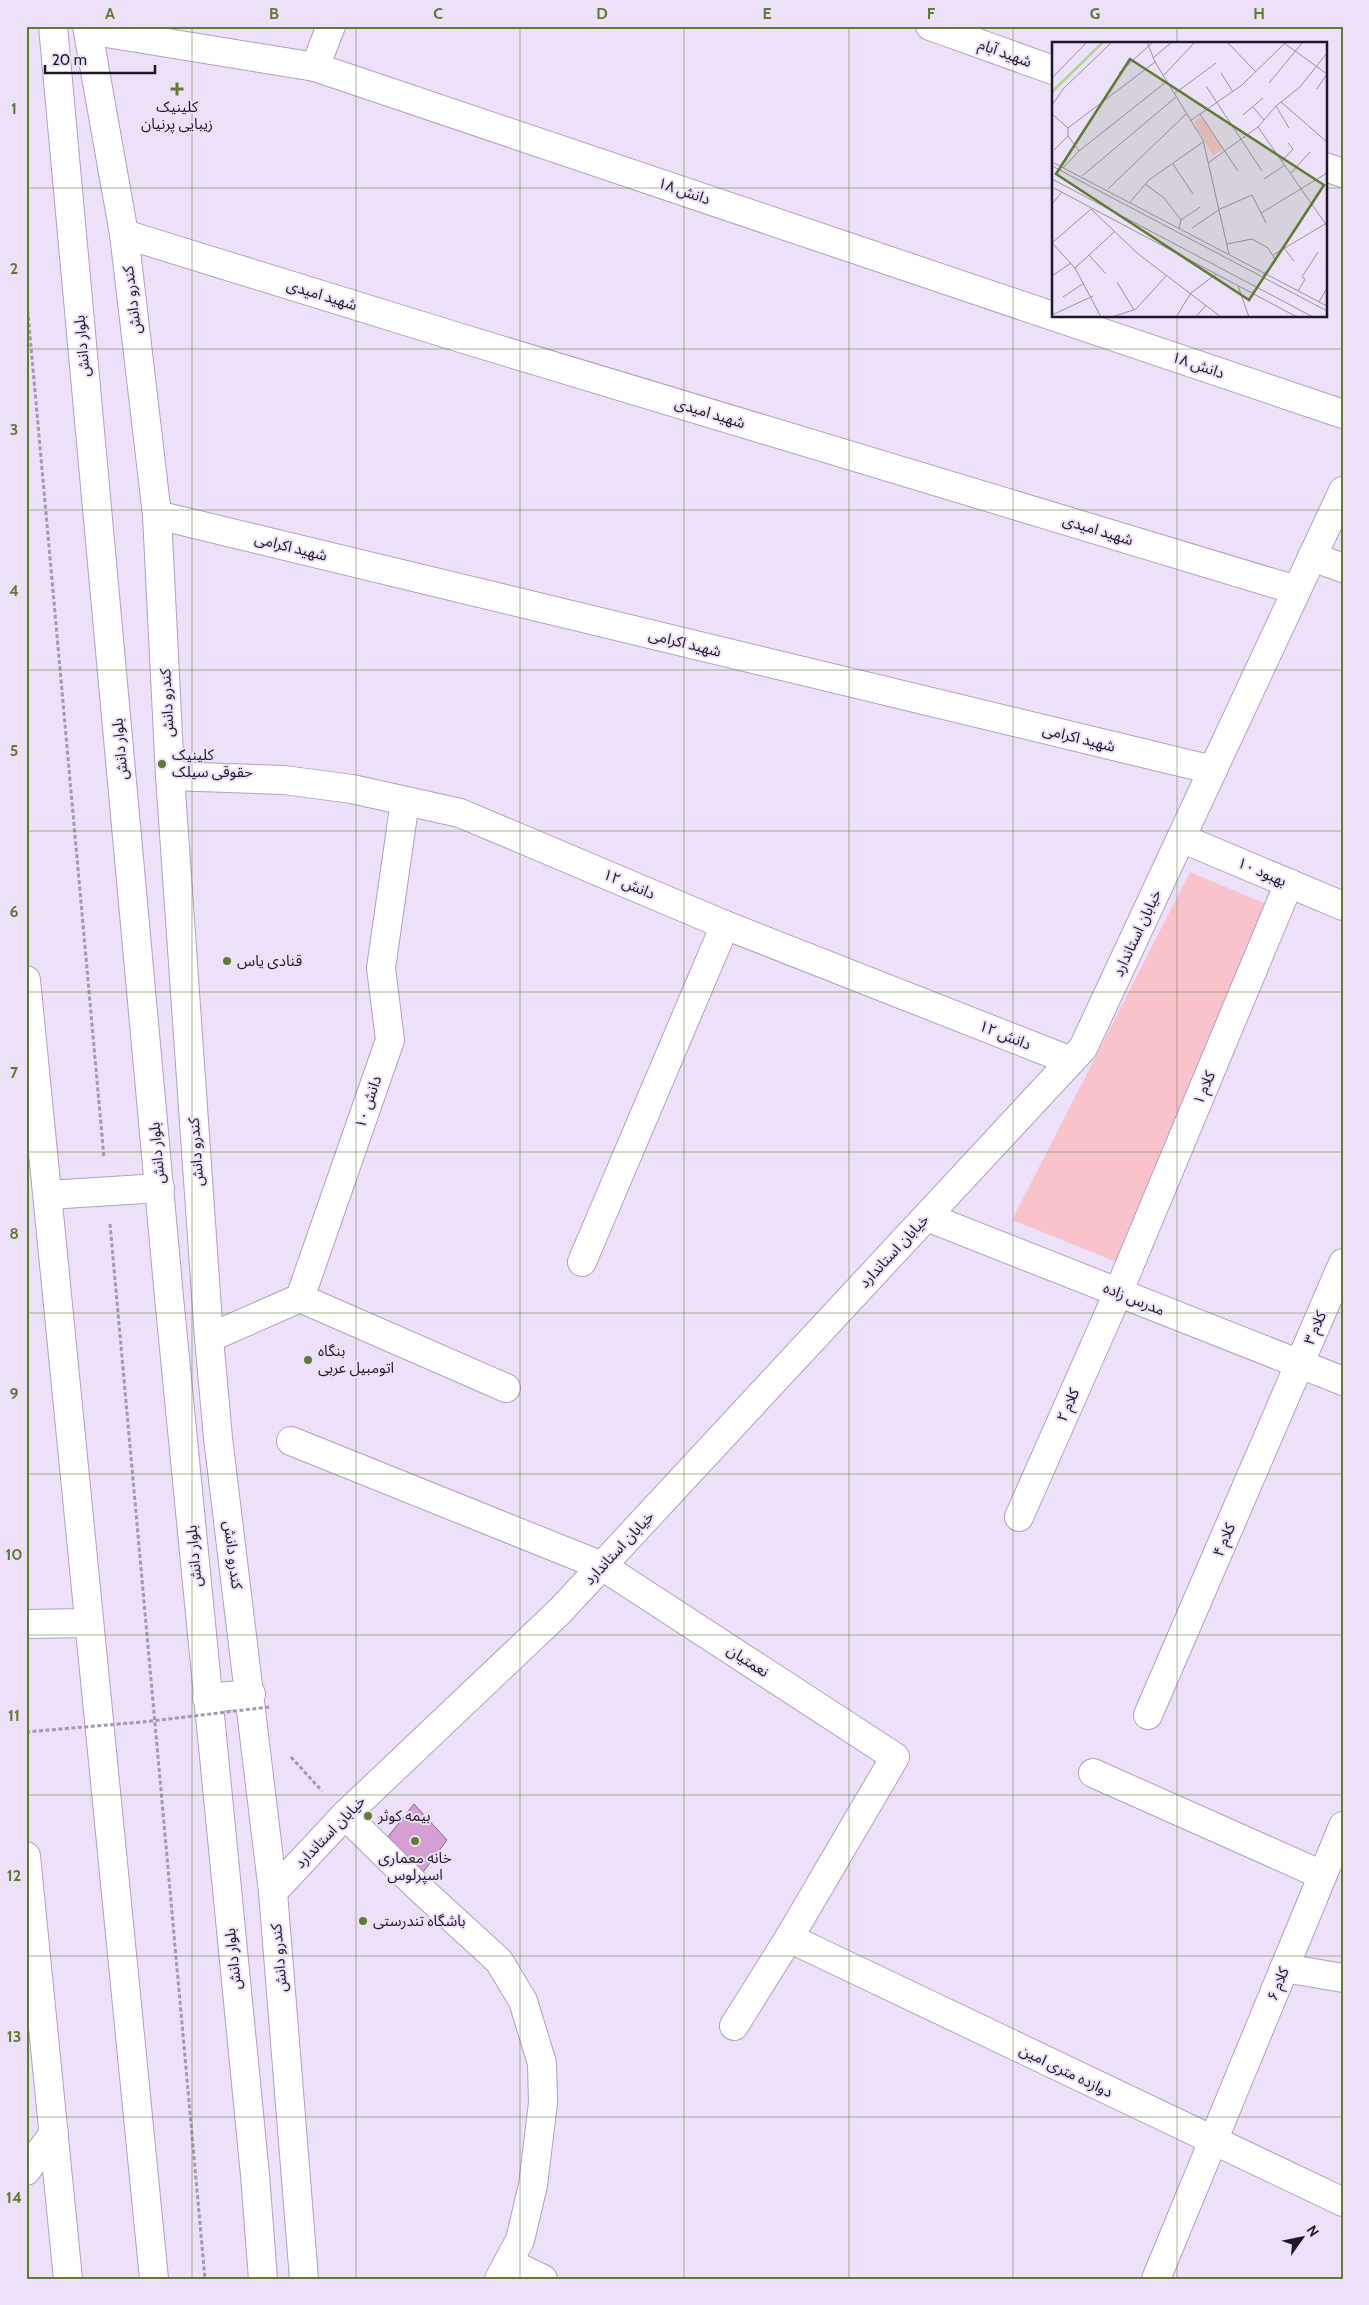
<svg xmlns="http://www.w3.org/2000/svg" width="1369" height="2305" font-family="Cabin,'Noto Sans Arabic',sans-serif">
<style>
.green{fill:#fac3cc}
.building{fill:#d49fd2;stroke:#856784}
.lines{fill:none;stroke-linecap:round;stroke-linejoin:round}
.minor-casing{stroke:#b29fc5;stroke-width:30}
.tertiary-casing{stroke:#b29fc5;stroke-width:30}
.secondary-casing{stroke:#b29fc5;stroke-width:30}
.path{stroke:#a399ae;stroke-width:3;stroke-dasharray:4 2.5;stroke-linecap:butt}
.minor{stroke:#fff;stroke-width:28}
.tertiary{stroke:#fff;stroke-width:28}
.secondary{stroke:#fff;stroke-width:28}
.path-bridge{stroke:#a399ae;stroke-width:3;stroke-dasharray:4 2.5;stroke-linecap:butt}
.grid{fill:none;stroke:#5e7b30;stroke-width:1;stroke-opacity:0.55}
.poi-dot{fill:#5e7b30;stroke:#ede1fa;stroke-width:2}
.labels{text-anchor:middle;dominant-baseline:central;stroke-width:4;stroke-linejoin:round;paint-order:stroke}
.street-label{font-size:15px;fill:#1e1725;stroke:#ede1fa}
.poi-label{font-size:15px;fill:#1e1725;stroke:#ede1fa;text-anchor:start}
.inset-river{fill:none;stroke:#b6d292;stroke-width:2.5}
.inset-road{fill:none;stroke:#9a90a5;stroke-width:1}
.view{fill:#5e7b30;fill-opacity:0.15;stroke:#5e7b30;stroke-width:2.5}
.inset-edge{fill:none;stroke:#1e1725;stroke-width:2.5}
.neatline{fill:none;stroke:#5e7b30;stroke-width:2}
.grid-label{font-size:16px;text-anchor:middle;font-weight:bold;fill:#5e7b30}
</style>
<rect width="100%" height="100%" fill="#ede1fa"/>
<polygon class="green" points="1190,872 1271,906 1119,1263 1012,1220"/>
<polygon class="building" points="414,1804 447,1840 418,1879 383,1843"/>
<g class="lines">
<g class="minor-casing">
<g id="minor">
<polyline points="87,26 124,234 157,515 170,776 209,1338 218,1438 273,1892 304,2279"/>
<polyline points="930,26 1053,70"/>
<polyline points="88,30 315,67 1343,414"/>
<polyline points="315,67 331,26"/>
<polyline points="1325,167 1343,173"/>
<polyline points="124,234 464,339 1296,590"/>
<polyline points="157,515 1213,770"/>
<polyline points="1312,557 1343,568"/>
<polyline points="170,776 284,780 352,789 460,813 725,925 1071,1061"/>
<polyline points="1181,838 1343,906"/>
<polyline points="927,1217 1343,1381"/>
<polyline points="582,1262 725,925"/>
<polyline points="300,1298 506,1388"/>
<polyline points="209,1338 300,1298 390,1040 381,968 405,801"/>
<polyline points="291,1441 602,1566 895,1757 789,1938 734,2026"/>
<polyline points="1019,1517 1118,1293 1289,883"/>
<polyline points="1148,1715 1343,1263"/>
<polyline points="1093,1773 1322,1875"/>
<polyline points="345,1815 417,1886 499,1961 523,2001 542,2063 543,2103 533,2185 520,2240 499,2279"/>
<polyline points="26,1856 68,2279"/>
<polyline points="789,1938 1343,2202"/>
<polyline points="1284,1968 1343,1978"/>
<polyline points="26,2171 54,2133"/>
<polyline points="508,2262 543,2279"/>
<polyline points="1156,2279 1343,1826"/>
</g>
</g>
<g class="tertiary-casing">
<polyline id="tertiary" points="273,1892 345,1815 560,1611 1083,1048 1343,491"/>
</g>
<g class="secondary-casing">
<g id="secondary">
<polyline points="53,26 169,1297 255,2175 263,2279"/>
<polyline points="26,980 154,2279"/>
<polyline points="48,1195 160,1188"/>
<polyline points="26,1624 88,1623"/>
<polyline points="207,1698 251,1694"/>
</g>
</g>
<g class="path">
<polyline points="26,291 104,1158"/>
<polyline points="110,1224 205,2279"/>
<polyline points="291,1757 322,1791"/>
</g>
<use href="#minor" class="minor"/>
<use href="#tertiary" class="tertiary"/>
<use href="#secondary" class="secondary"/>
<polyline class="path-bridge" points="26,1732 142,1722 270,1707"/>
</g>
<path class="grid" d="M 192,26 L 192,2279M 356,26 L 356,2279M 520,26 L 520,2279M 684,26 L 684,2279M 849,26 L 849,2279M 1013,26 L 1013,2279M 1177,26 L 1177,44M 26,188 L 1053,188M 1325,188 L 1343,188M 1177,316 L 1177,2279M 26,349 L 1343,349M 26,510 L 1343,510M 26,670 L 1343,670M 26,831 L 1343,831M 26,992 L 1343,992M 26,1152 L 1343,1152M 26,1313 L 1343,1313M 26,1474 L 1343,1474M 26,1635 L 1343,1635M 26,1795 L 1343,1795M 26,1956 L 1343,1956M 26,2117 L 1343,2117"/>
<g class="poi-dot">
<path d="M174.5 81.5h5v5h5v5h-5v5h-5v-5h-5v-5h5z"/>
<circle cx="162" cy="764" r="5"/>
<circle cx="227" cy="961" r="5"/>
<circle cx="308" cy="1360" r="5"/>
<circle cx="368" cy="1816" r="5"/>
<circle cx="415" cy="1841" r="5"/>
<circle cx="363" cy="1921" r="5"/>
</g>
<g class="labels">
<g class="street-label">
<text transform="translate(1005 53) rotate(20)">شهید آبام</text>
<text transform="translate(684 191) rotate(19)">دانش ۱۸</text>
<text transform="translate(322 295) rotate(17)">شهید امیدی</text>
<text transform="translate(132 300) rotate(-97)">کندرو دانش</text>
<text transform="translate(82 346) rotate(-95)">بلوار دانش</text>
<text transform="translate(1198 365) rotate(19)">دانش ۱۸</text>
<text transform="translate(710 413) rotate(17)">شهید امیدی</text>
<text transform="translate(1098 530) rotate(17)">شهید امیدی</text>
<text transform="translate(291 547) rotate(14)">شهید اکرامی</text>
<text transform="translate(685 643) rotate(14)">شهید اکرامی</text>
<text transform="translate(167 703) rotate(-93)">کندرو دانش</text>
<text transform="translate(1079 738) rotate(14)">شهید اکرامی</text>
<text transform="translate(120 749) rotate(-95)">بلوار دانش</text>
<text transform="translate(1262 872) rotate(23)">بهبود ۱۰</text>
<text transform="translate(629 884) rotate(23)">دانش ۱۲</text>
<text transform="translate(1137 933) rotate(-65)">خیابان استاندارد</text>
<text transform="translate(1005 1035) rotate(22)">دانش ۱۲</text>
<text transform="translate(1204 1088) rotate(-67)">کلام ۱</text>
<text transform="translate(368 1102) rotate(-71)">دانش ۱۰</text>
<text transform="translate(196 1152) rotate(-94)">کندرو دانش</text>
<text transform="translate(157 1153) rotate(-95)">بلوار دانش</text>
<text transform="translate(894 1251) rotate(-47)">خیابان استاندارد</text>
<text transform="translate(1134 1299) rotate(22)">مدرس زاده</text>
<text transform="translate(1315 1328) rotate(-67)">کلام ۳</text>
<text transform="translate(1068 1405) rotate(-66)">کلام ۲</text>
<text transform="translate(1224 1540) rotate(-67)">کلام ۴</text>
<text transform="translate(619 1548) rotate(-47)">خیابان استاندارد</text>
<text transform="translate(233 1555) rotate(83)">کندرو دانش</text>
<text transform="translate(194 1556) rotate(-95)">بلوار دانش</text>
<text transform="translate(748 1661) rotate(33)">نعمتیان</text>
<text transform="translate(330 1832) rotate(-46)">خیابان استاندارد</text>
<text transform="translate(279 1958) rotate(-95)">کندرو دانش</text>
<text transform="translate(233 1959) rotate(-96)">بلوار دانش</text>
<text transform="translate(1278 1984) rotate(-68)">کلام ۶</text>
<text transform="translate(1066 2071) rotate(26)">دوازده متری امین</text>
</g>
<g class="poi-label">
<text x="177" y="107" text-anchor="middle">کلینیک<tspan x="177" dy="17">زیبایی پرنیان</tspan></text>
<text x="172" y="755">کلینیک<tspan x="172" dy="17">حقوقی سیلک</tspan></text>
<text x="237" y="961">قنادی یاس</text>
<text x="318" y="1351">بنگاه<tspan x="318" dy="17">اتومبیل عربی</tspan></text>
<text x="378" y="1816">بیمه کوثر</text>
<text x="415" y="1858" text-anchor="middle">خانه معماری<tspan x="415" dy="17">اسپرلوس</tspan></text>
<text x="373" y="1921">باشگاه تندرستی</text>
</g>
</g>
<g transform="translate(1052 42)">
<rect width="275" height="275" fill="#ede1fa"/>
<path d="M 149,75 L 171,107 L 161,114 L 142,80 Z" fill="#fac3cc"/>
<path class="inset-river" d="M 0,50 L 51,0"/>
<path class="inset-road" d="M 95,0 L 103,20 L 151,98 L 177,212M 175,0 L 204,30M 232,1 L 275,32M 101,16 L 120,0M 67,31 L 101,0M 169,31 L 181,50M 111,34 L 143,0M 0,36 L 35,0M 217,41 L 251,0M 154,44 L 210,129M 265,47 L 275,32M 122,52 L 164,21M 229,60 L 275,100M 0,63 L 12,46 L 60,0M 224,64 L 237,86M 201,65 L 212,78M 0,72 L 16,86M 148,72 L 186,129M 191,73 L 211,56M 138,79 L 190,43 L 234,0M 206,85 L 275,184M 16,86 L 103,20M 16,86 L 16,94 L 27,109M 2,108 L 16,94M 230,119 L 241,107 L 236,101M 0,120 L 275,264M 156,121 L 206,85 L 224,64 L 248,45 L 275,11M 121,122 L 141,152M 0,124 L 275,269M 11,126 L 27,109 L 114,40M 239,131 L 258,110M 30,134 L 124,55M 0,137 L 261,275M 212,137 L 233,123M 93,142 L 112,156 L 129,178 L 127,187M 0,145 L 245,275M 56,147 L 134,72M 78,160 L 97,138 L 151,100M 0,162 L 10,150M 209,171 L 275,131M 129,178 L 148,165M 140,186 L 168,167 L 200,153 L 214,181M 0,201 L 39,167 L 85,211 L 169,275M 0,201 L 23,226 L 49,275M 175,202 L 200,197 L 216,206 L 224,219 L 211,233M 232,206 L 242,219M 37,213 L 54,232M 221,213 L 273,182M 23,226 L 62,190M 0,234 L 19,221M 65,240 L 82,268M 186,244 L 197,275M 246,249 L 253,237 L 250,235 L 266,210M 11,255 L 32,241M 267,260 L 275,246M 0,273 L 41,254M 60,275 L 84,267 L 114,234M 124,275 L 139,251 L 164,232M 144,275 L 154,263"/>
<path class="view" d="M 78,17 L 272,143 L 197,258 L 4,132 Z"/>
<rect width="275" height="275" class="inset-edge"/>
</g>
<rect width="1369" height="2305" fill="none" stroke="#ede1fa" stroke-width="55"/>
<g transform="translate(1302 2238) rotate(57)" stroke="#ede1fa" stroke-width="4" paint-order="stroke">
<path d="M0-4L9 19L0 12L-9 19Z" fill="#1e1725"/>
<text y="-8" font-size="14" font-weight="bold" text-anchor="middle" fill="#1e1725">N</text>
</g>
<path d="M45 65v8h110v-8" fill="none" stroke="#1e1725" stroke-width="2.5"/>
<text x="52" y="65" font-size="15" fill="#1e1725" stroke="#ede1fa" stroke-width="4" paint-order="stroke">20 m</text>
<rect x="28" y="28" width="1314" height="2250" class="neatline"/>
<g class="grid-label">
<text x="110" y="19">A</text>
<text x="274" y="19">B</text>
<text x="438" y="19">C</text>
<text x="602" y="19">D</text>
<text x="767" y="19">E</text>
<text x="931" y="19">F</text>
<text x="1095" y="19">G</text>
<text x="1259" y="19">H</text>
<text x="14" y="114">1</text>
<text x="14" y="274">2</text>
<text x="14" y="435">3</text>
<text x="14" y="596">4</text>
<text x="14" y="756">5</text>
<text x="14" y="917">6</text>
<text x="14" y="1078">7</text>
<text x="14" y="1239">8</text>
<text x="14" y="1399">9</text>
<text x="14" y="1560">10</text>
<text x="14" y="1721">11</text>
<text x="14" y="1881">12</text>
<text x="14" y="2042">13</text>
<text x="14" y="2203">14</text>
</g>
</svg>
